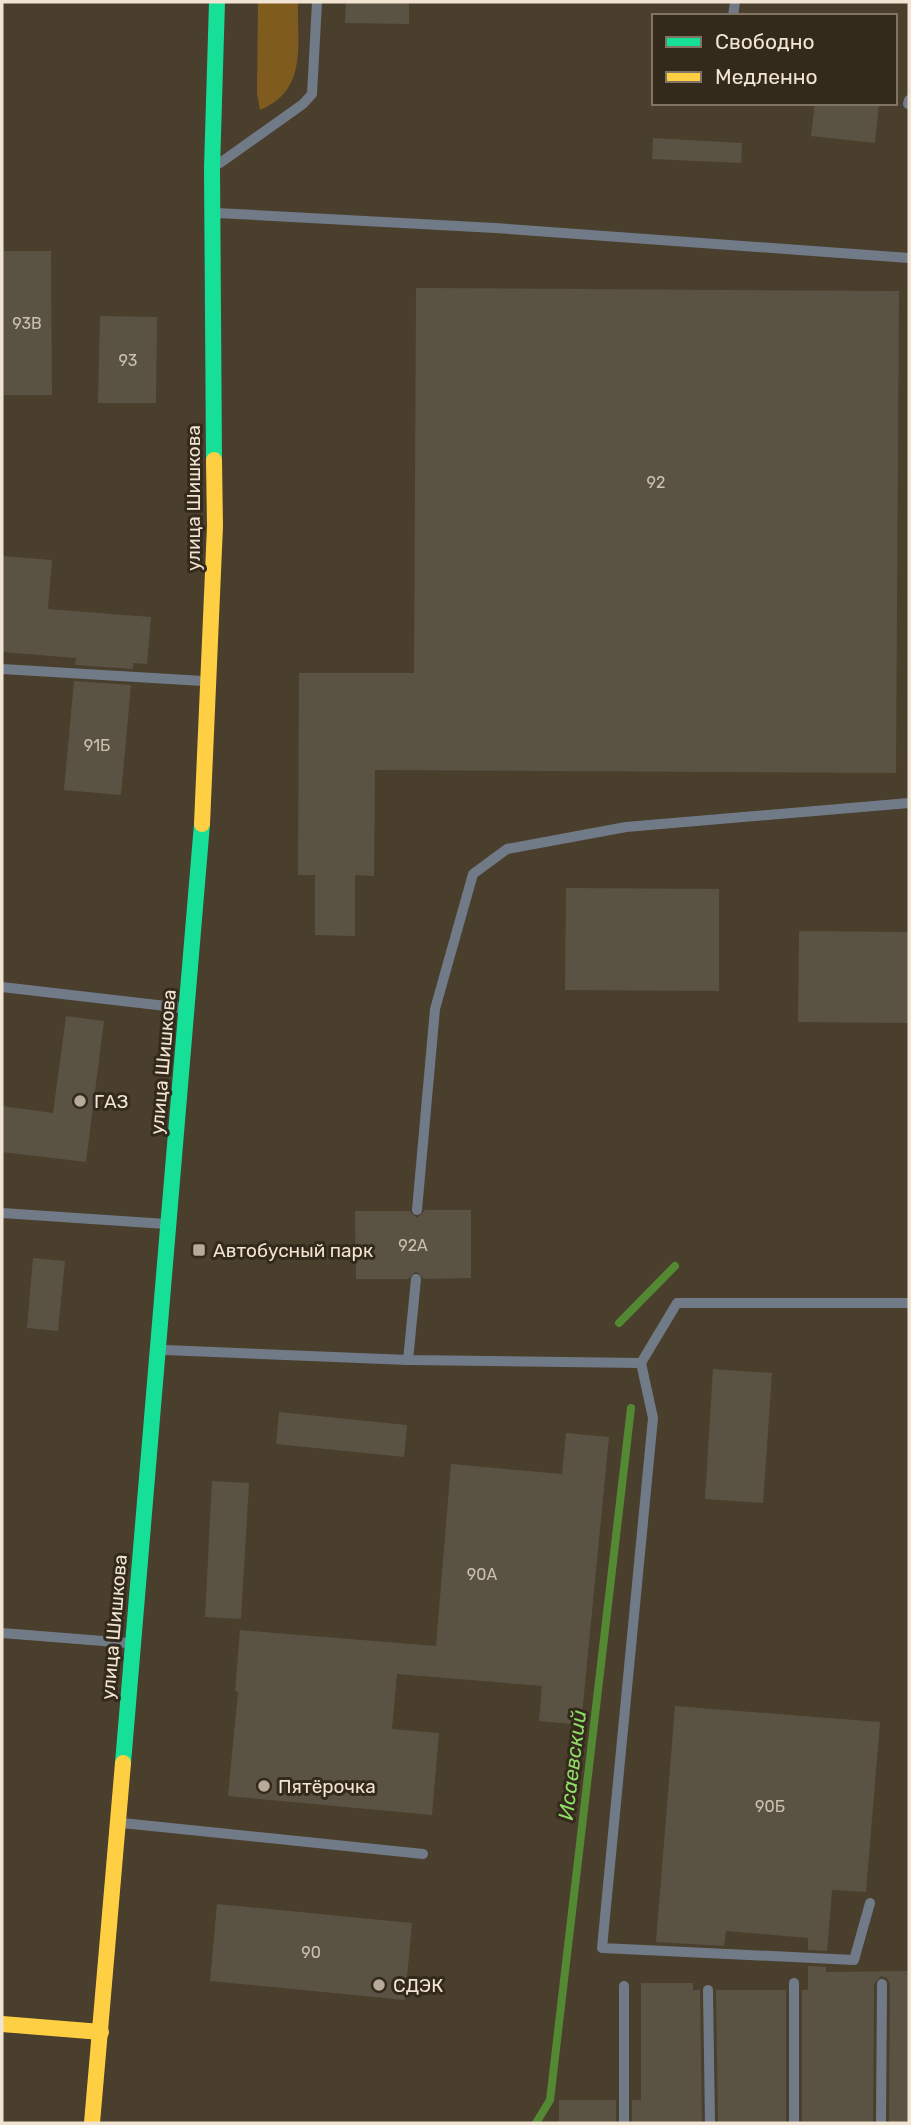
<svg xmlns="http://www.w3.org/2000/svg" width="911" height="2125" font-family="Rubik,sans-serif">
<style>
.green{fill:#7f5b1d}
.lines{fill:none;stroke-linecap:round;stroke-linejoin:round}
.stream{stroke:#548933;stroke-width:8}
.building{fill:#5a5343}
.lane{stroke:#717a87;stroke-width:10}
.fast{stroke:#16e098;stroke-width:16}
.slow{stroke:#ffcf43;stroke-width:16}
.poi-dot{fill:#b7aa98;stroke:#342a1c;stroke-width:2.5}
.labels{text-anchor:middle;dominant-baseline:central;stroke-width:6;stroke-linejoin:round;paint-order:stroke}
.number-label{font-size:16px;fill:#cbc0ae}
.street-label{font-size:19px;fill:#f1e4d2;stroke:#342a1c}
.poi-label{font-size:19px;fill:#f1e4d2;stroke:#342a1c;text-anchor:start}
.water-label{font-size:21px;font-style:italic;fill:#8fdc67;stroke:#342a1c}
</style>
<rect width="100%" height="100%" fill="#4a3e2d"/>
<path class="green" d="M 258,2 L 298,2 C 297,46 308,90 260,110 L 257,93 Z"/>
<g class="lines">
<g class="stream">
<polyline points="619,1323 675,1266"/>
<polyline points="536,2123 550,2100 631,1408"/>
</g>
</g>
<g class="building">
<polygon points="346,2 409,2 409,24 345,23"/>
<polygon points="815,103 879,103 875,143 811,136"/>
<polygon points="653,138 742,143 741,163 652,159"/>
<polygon points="2,251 51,251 52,395 2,395"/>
<polygon points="416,288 899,291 896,773 375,770 374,876 355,875 355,936 315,935 315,875 298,875 299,673 414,673"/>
<polygon points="100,316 157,317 156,403 98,403"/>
<polygon points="2,556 52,560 48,609 151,617 147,664 133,663 133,669 75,665 76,658 2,652"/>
<polygon points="74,681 131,685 121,795 64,790"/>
<polygon points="566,888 719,889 719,991 565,990"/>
<polygon points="799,931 909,932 909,1023 798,1022"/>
<polygon points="66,1016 104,1021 86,1162 2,1152 2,1106 53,1113"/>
<polygon points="425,1210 471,1210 471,1278 424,1279 416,1271 408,1279 356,1279 355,1211 409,1211 417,1218"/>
<polygon points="33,1258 65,1261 58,1331 27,1328"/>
<polygon points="713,1369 772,1373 763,1503 705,1499"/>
<polygon points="279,1412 407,1425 404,1457 276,1444"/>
<polygon points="566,1433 609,1437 581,1725 539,1721 542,1686 397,1674 392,1729 439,1733 432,1815 228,1796 238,1692 235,1691 240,1630 436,1646 451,1464 562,1474"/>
<polygon points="212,1481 249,1483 241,1619 205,1617"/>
<polygon points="675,1706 880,1722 866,1892 832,1890 827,1951 808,1950 808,1938 726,1931 724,1946 656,1942"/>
<polygon points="217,1904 412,1923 405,2000 210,1981"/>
<polygon points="808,1966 826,1967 826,1972 909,1971 909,2123 889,2123 890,1984 887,1978 881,1976 874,1984 873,2123 802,2123 802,1990 808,1990"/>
<polygon points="641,1983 693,1983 693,1990 700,1990 702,2123 632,2123 632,2100 641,2100"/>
<polygon points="716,1990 786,1990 786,2123 718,2123"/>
<rect x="559" y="2100" width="57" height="23"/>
</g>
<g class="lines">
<g class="lane">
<polyline points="733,16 735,2"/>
<polyline points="908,104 909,100"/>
<polyline points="220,163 303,104 312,94 317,2"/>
<polyline points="217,213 495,228 909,258"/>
<polyline points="2,669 203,681"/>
<polyline points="2,987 183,1008"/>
<polyline points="417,1210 435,1009 473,874 507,849 626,827 909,803"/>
<polyline points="2,1213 166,1224"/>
<polyline points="165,1350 408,1360 641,1363"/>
<polyline points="408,1360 416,1279"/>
<polyline points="2,1633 128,1643"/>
<polyline points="122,1823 423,1854"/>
<polyline points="870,1903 854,1960 602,1948 653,1418 641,1363 677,1303 909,1303"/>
<polyline points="708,1990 710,2123"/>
<polyline points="624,2123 624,1986"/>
<polyline points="794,2123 794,1983"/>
<polyline points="881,2123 882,1984"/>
</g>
<g class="fast">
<polyline points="214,460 212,168 217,2"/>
<polyline points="123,1763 202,824"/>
</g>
<g class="slow">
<polyline points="202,824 215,526 214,460"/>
<polyline points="2,2024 101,2032"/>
<polyline points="92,2123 123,1763"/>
</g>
</g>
<g class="poi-dot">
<circle cx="80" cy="1101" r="7"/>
<rect x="192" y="1243" width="14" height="14" rx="3.5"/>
<circle cx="264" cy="1786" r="7"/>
<circle cx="379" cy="1985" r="7"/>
</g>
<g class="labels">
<g class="number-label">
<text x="27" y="323">93В</text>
<text x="128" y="360">93</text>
<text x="656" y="482">92</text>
<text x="97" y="745">91Б</text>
<text x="413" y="1245">92А</text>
<text x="482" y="1574">90А</text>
<text x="770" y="1806">90Б</text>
<text x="311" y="1952">90</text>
</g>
<g class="street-label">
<text transform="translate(193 498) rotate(-90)">улица Шишкова</text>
<text transform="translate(163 1062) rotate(-85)">улица Шишкова</text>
<text transform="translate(114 1627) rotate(-85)">улица Шишкова</text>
</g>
<g class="poi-label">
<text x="94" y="1101">ГАЗ</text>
<text x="213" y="1250">Автобусный парк</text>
<text x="278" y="1786">Пятёрочка</text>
<text x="393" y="1985">СДЭК</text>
</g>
<g class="water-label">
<text transform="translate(572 1765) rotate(-83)">Исаевский</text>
</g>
</g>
<rect width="911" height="2125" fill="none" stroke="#f1e4d2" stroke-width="7"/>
<rect x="652" y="14" width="245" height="91" fill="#342a1c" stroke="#807465" stroke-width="2"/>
<rect x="666" y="37" width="35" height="10" fill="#16e098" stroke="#807465" stroke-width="2"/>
<text x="715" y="49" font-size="21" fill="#f1e4d2">Свободно</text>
<rect x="666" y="72" width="35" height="10" fill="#ffcf43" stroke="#807465" stroke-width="2"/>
<text x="715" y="84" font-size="21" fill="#f1e4d2">Медленно</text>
</svg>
